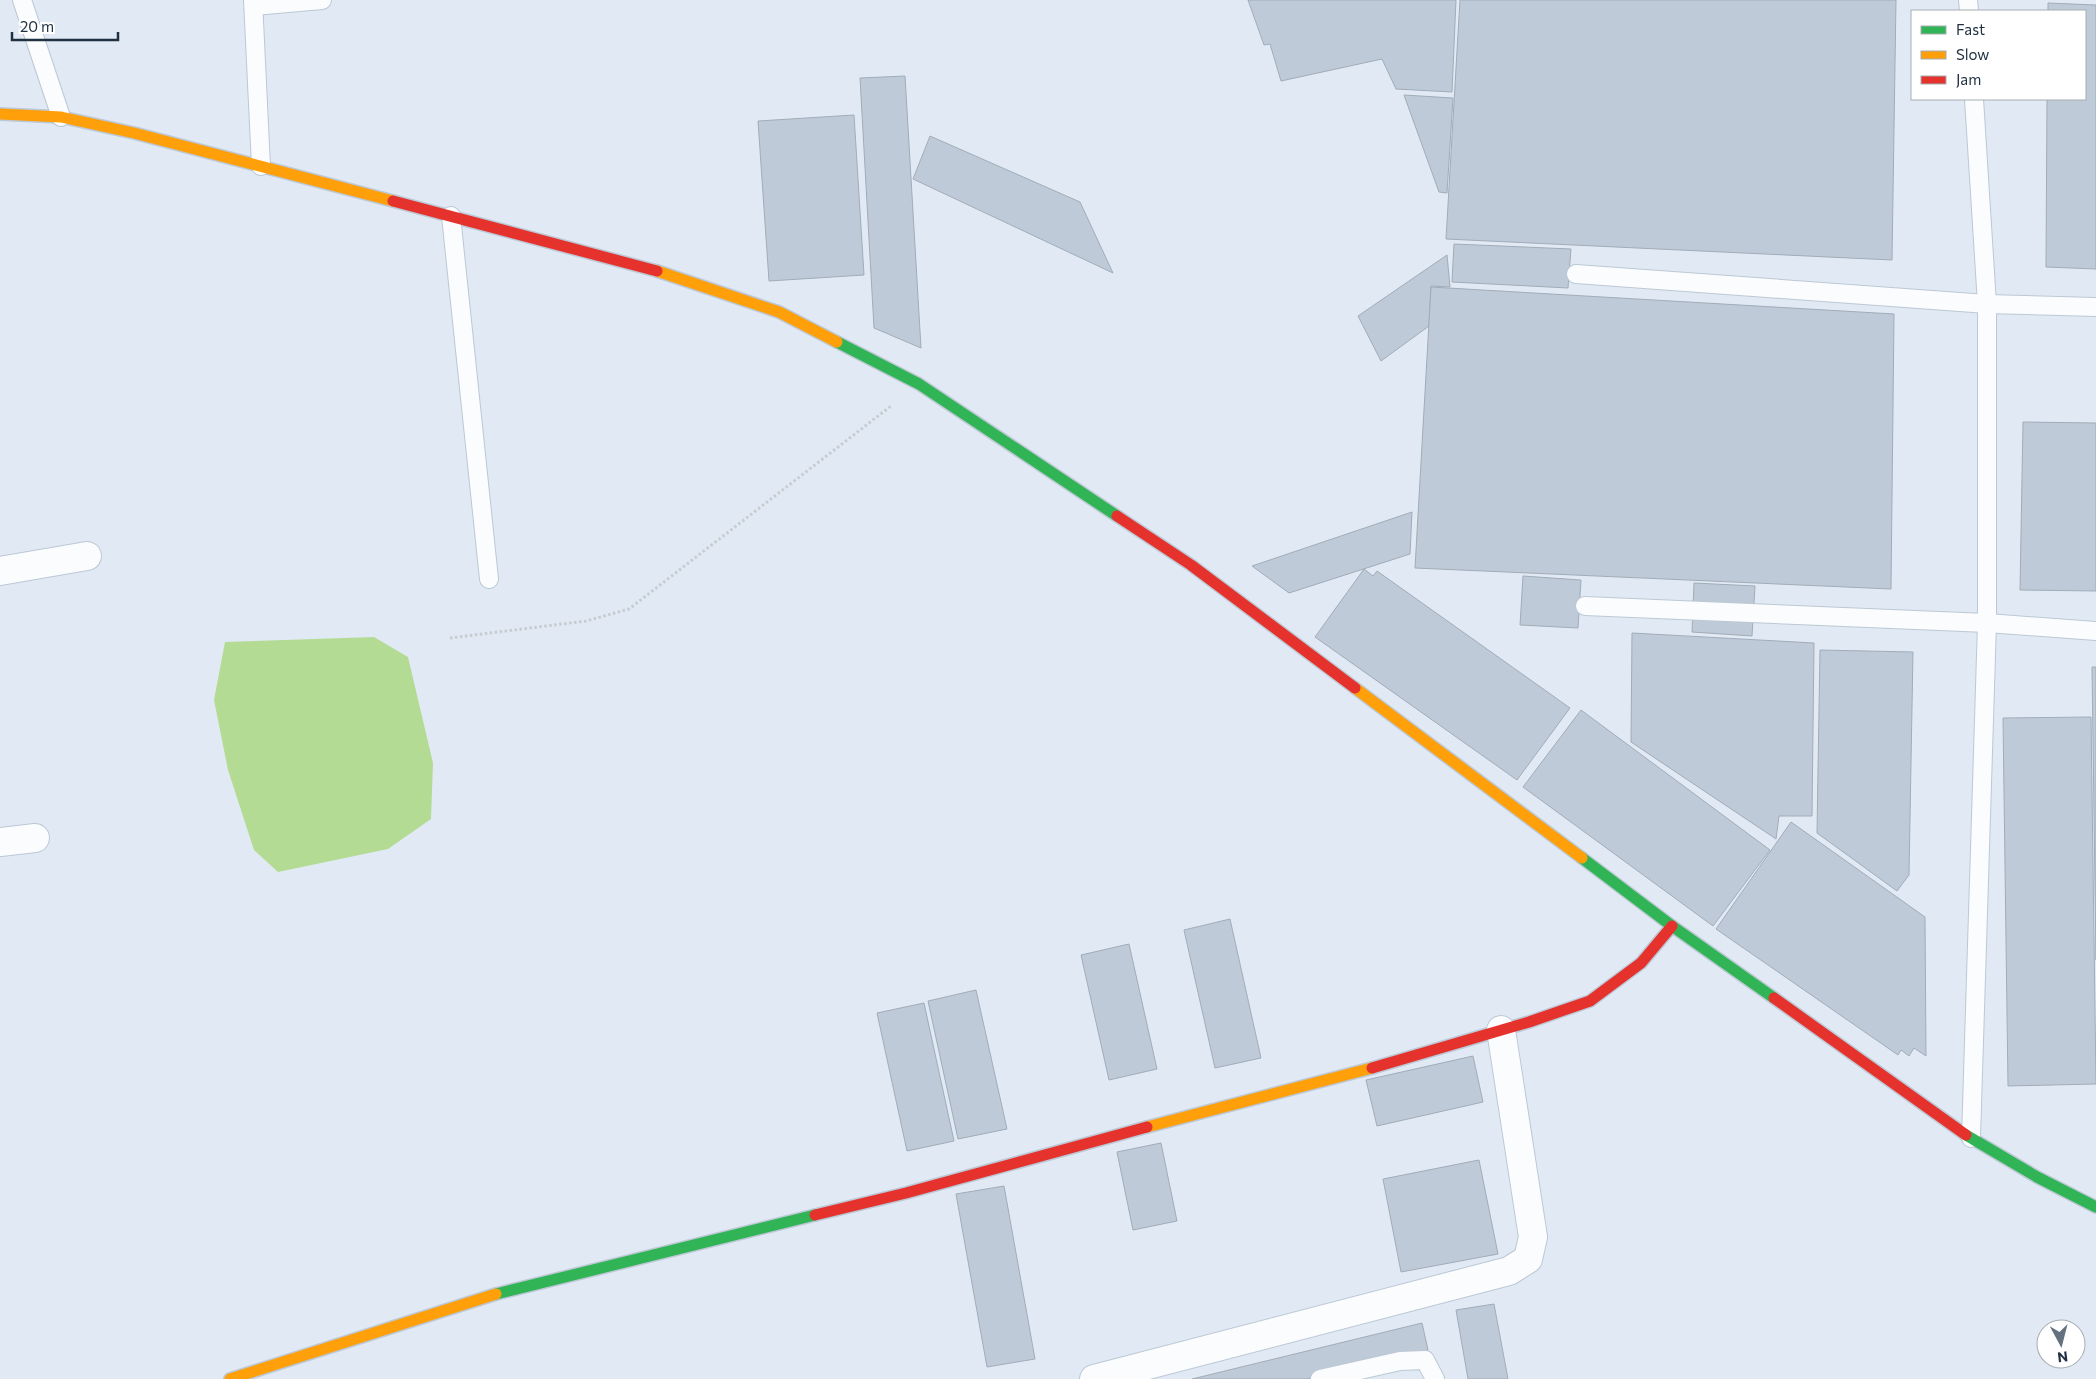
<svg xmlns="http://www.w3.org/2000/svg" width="2096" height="1379" font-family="Commissioner,sans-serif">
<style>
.water{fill:#b4db93}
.building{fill:#becad7;stroke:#a0acb8}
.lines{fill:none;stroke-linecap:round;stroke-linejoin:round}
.lane-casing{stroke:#bcc8d5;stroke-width:20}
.street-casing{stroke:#bcc8d5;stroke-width:30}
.fast-casing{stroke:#bcc8d5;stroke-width:14}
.slow-casing{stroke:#bcc8d5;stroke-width:14}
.jam-casing{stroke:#bcc8d5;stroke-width:14}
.path{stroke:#c6ccd0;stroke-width:3;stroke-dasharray:2.5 2.5;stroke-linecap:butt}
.lane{stroke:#fafcfd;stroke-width:18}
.street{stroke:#fafcfd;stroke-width:28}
.fast{stroke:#30b455;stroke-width:11}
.slow{stroke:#ff9f0a;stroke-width:11}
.jam{stroke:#e5322d;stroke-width:11}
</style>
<rect width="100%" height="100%" fill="#e1eaf4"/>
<polygon class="water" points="374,637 408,657 433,763 431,819 388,849 278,872 254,850 228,770 214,700 225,642"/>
<g class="building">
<polygon points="1248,0 1456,0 1452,92 1396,89 1382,59 1281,81 1270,44 1264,45"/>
<polygon points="1460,0 1896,0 1892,260 1446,239"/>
<polygon points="2048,3 2096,5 2096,269 2046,267 2047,99 2085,99 2085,11 2048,11"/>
<polygon points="905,76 921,348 874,328 860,78"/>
<polygon points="1404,95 1453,98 1447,193 1439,192"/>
<polygon points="854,115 864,275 769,281 758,121"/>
<polygon points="930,136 1080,202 1113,273 913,179"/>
<polygon points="1454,244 1571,249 1568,288 1452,282"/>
<polygon points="1447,255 1450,287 1431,286 1429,326 1381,361 1358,316"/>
<polygon points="1431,287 1894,314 1891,589 1415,568"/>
<polygon points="2023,422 2096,423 2096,591 2020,590"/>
<polygon points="1412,512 1410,554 1289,593 1252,566"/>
<polygon points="1364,569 1373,576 1377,571 1570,708 1517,780 1315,637"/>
<polygon points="1523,576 1581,580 1578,628 1520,625"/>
<polygon points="1694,583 1755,586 1752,636 1692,632"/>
<polygon points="1632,633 1814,643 1812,816 1779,816 1776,839 1631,742"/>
<polygon points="1820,650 1913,652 1909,875 1897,891 1817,833"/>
<polygon points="2092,667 2096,667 2096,960"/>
<polygon points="1581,710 1770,850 1713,926 1523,787"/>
<polygon points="2091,717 2096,1084 2008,1086 2003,718"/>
<polygon points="1791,822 1925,917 1926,1056 1914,1048 1909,1056 1901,1050 1898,1055 1716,929"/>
<polygon points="1230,919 1261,1058 1215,1068 1184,930"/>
<polygon points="1129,944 1157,1069 1109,1080 1081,955"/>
<polygon points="976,990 1007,1129 958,1139 928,1001"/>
<polygon points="924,1003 954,1141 907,1151 877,1013"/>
<polygon points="1473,1056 1483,1102 1377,1126 1366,1080"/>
<polygon points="1161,1143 1177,1221 1133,1230 1117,1152"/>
<polygon points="1479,1160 1498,1254 1401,1272 1383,1179"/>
<polygon points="1004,1186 1035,1359 987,1367 956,1194"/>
<polygon points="1494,1304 1508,1379 1468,1379 1456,1310"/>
<polygon points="1422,1323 1428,1350 1306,1379 1192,1379"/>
</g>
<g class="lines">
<g class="lane-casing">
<g id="lane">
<polyline points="22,0 61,117"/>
<polyline points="253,0 261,166"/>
<polyline points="1968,0 1969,11"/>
<polyline points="254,6 322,0"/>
<polyline points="451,216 489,579"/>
<polyline points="1576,274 1987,304 2096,307"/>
<polyline points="1585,606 1987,623 2096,631"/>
<polyline points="1971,1138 1987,623 1987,304 1974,99"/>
<polyline points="1320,1379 1400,1361 1425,1360 1435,1379"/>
</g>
</g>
<g class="street-casing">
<g id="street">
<polyline points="0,571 87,556"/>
<polyline points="0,842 35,838"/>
<polyline points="1094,1379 1509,1271 1528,1259 1533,1237 1501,1030"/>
</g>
</g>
<g class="fast-casing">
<g id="fast">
<polyline points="837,342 919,384 1117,516"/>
<polyline points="1582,858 1672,926 1774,998"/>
<polyline points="1966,1135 2037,1177 2096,1207"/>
<polyline points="496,1294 815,1215"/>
</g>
</g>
<g class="slow-casing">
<g id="slow">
<polyline points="0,114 61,117 134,133 393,201"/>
<polyline points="657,271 779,312 837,342"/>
<polyline points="1355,688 1582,858"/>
<polyline points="1147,1127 1372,1068"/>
<polyline points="230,1379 496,1294"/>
</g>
</g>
<g class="jam-casing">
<g id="jam">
<polyline points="393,201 657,271"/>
<polyline points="1117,516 1191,565 1355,688"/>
<polyline points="1774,998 1966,1135"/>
<polyline points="1372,1068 1529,1022 1590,1001 1641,963 1672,926"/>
<polyline points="815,1215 906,1193 1147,1127"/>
</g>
</g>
<polyline class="path" points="450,638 586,621 629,609 891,406"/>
<use href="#lane" class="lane"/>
<use href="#street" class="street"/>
<use href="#fast" class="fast"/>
<use href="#slow" class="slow"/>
<use href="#jam" class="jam"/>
</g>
<rect x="1911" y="10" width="175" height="90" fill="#ffffff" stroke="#a6adb3"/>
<rect x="1921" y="26" width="25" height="8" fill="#30b455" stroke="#a6adb3"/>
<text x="1956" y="35" font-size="15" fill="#203142">Fast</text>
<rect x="1921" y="51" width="25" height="8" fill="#ff9f0a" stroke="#a6adb3"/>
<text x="1956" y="60" font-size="15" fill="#203142">Slow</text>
<rect x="1921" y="76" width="25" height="8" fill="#e5322d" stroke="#a6adb3"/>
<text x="1956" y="85" font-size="15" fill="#203142">Jam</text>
<g transform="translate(2061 1344) rotate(173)"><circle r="24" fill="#ffffff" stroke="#a6adb3"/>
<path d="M0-4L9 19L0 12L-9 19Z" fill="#647280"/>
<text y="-8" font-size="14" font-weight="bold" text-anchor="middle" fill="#203142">N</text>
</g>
<path d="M12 32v8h106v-8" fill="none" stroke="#203142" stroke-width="2.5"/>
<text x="20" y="32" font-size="15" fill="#203142" stroke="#ffffff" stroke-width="4" paint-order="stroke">20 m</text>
</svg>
